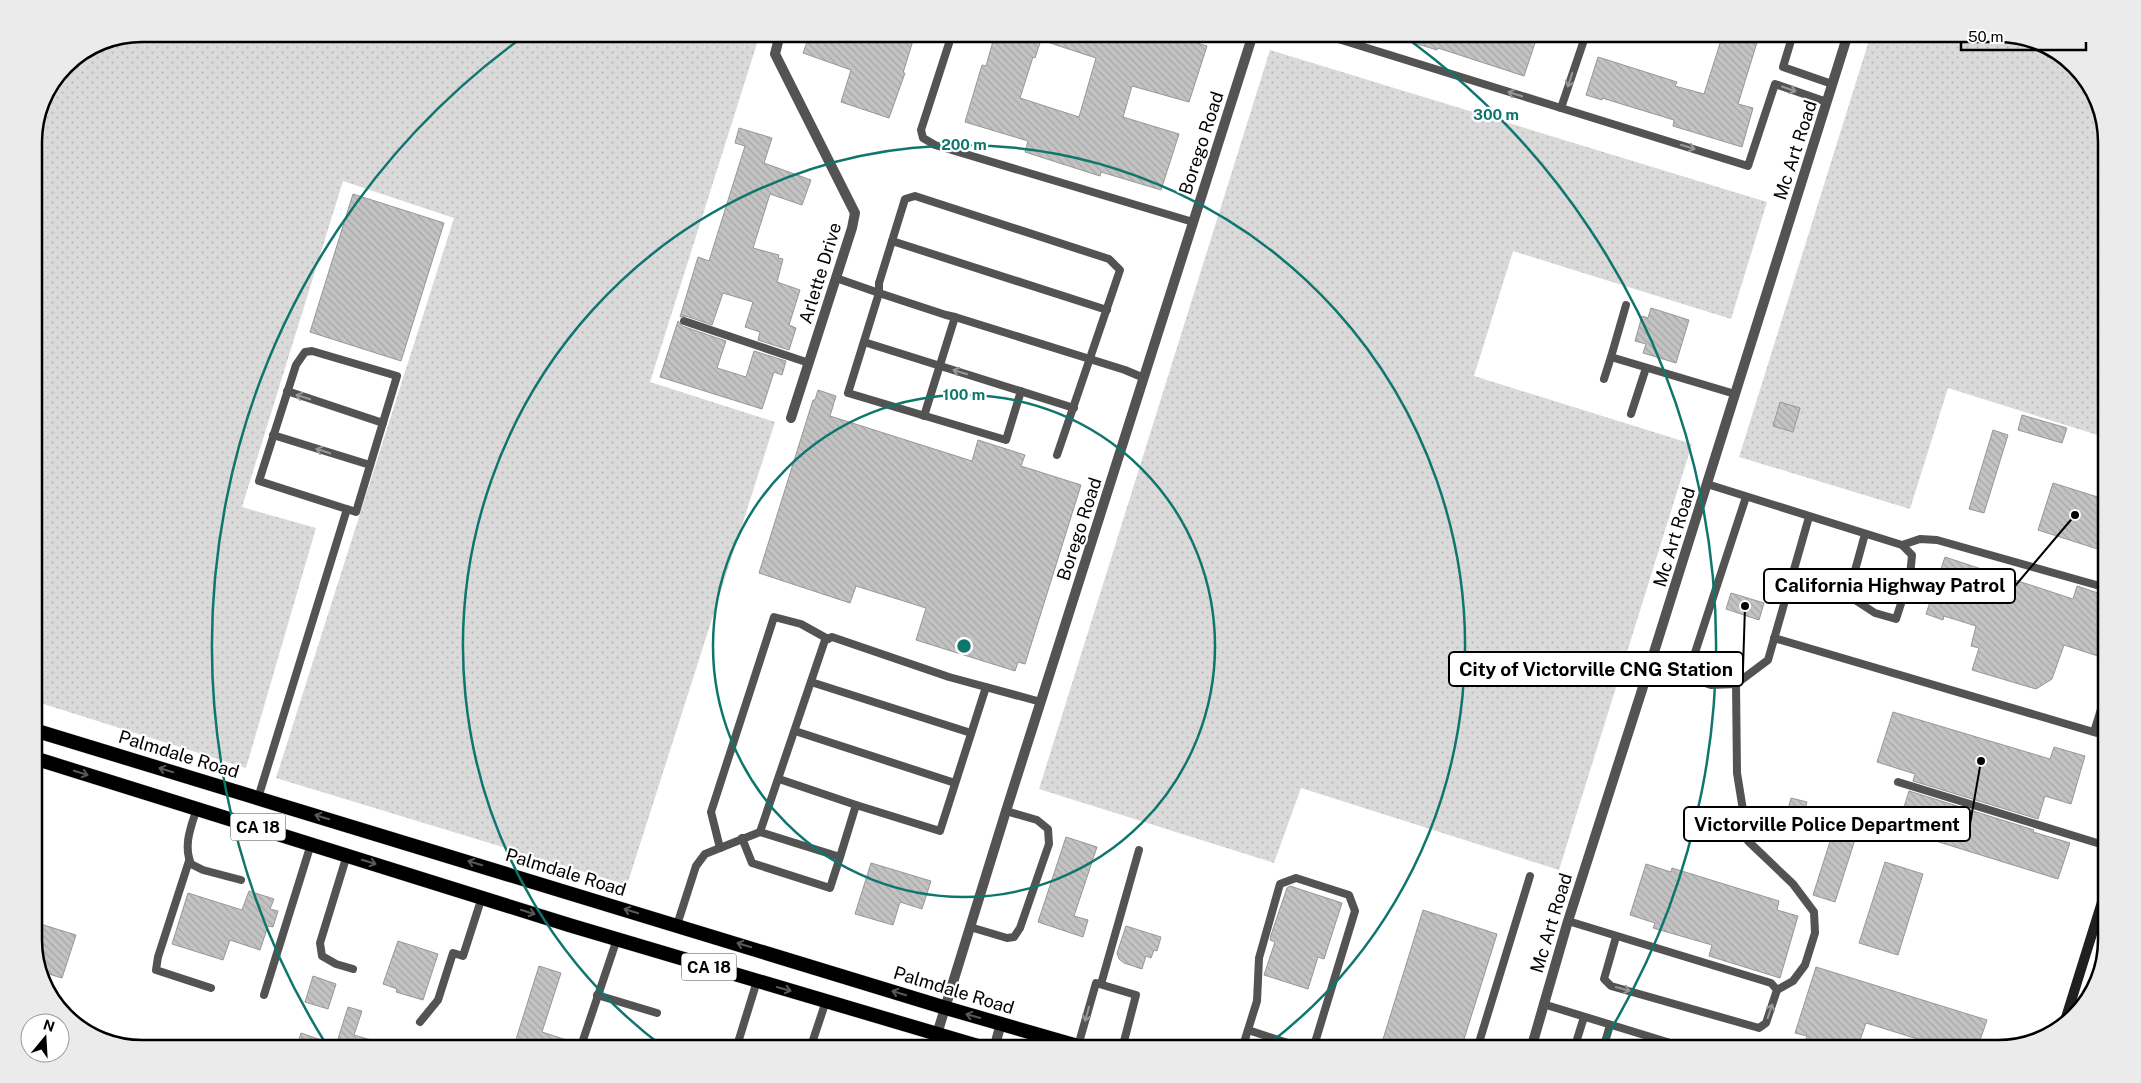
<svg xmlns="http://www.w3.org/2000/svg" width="2141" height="1083" font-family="'Public Sans',sans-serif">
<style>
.grass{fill:url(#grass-dots)}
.building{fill:url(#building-back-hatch);stroke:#979797;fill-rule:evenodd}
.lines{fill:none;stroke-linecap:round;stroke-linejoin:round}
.trunk-casing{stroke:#dbdbdb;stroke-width:15}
.service{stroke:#535353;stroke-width:8}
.minor{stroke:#535353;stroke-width:10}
.tertiary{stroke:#535353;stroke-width:10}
.secondary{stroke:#202020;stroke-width:10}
.trunk{stroke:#000;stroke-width:14}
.oneway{stroke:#989898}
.oneway2{stroke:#595959}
.ring{fill:none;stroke:#0f766e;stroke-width:2.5}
.labels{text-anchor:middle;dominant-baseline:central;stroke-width:4.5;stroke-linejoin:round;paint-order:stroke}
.shield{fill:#fff;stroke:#4c4c4c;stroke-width:1}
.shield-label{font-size:16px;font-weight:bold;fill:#000}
.street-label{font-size:18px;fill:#000;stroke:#fff}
.rim{fill:none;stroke:#000;stroke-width:2.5}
.centre{fill:#0f766e;stroke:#fff;stroke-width:2.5}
.ring-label{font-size:15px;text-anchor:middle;font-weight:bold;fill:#0f766e;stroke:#fff;stroke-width:4.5;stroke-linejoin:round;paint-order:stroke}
.leader{fill:none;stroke:#000;stroke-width:2}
.callout-dot{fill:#000;stroke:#fff;stroke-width:2}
.callout{fill:#fff;stroke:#000;stroke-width:2}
.callout-label{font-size:19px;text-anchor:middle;font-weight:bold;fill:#000}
</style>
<defs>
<pattern id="grass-dots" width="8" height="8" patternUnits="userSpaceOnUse" patternTransform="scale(1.25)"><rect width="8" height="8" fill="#dadada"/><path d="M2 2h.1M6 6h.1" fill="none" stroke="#b9b9b9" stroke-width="1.8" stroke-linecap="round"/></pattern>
<pattern id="building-back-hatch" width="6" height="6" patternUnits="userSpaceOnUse" patternTransform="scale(1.25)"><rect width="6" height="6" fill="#c3c3c3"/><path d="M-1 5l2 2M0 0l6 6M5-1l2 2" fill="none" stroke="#a6a6a6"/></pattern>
</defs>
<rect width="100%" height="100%" fill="#fff"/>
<g class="grass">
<polygon points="142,34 760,34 650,382 775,422 627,885 276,778 454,218 343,181 242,507 316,528 246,768 34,701 34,135 42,100 66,65 101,42"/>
<polygon points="1871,34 1999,34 2046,45 2089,82 2107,135 2107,438 1948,388 1910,509 1739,457"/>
<polygon points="1270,50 1767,202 1731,319 1513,251 1474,376 1692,444 1559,870 1301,788 1274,863 1039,789"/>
</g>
<g class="building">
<polygon points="810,34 915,34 903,73 905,73 889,118 841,102 851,70 803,53"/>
<path d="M 995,34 L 1167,34 L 1207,46 L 1189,102 L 1132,86 L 1123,117 L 1179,134 L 1161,190 L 1101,172 L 1100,176 L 1025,152 L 1028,141 L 965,122 L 982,65 L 986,66 ZM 1041,40 L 1096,58 L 1079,117 L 1020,98 L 1033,57 L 1035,58 Z"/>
<polygon points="1396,34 1515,34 1536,40 1524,76 1438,48 1437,50 1395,37"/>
<polygon points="1723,34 1752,34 1759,36 1738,104 1753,108 1742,147 1673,126 1674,120 1602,98 1602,100 1586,95 1598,57 1677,82 1675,86 1704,94"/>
<polygon points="739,128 772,138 764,163 811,180 802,205 770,194 753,248 779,255 778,258 783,259 777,282 800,290 789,325 796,328 789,350 758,340 760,332 745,327 753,302 723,293 712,325 686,316 680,317 698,257 709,261 745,146 735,143"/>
<polygon points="353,194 444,223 401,361 310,332"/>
<polygon points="1651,308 1689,320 1676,363 1643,353 1646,344 1635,341 1642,316 1648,318"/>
<polygon points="678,321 682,326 726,341 717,368 746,377 754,351 786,361 782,375 774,372 762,409 660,377"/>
<polygon points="818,390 836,396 830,416 972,461 978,440 1025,455 1021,466 1081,485 1025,664 1018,662 1015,671 916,640 926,608 856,586 850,603 759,573 813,400 815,400"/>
<polygon points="1780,402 1800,408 1793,432 1773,426"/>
<polygon points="2022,415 2067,428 2062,443 2018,430"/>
<polygon points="1993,430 2008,435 1984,513 1969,509"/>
<polygon points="2053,483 2107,500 2107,552 2038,530"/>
<polygon points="1945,557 2073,599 2077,586 2107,596 2107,659 2064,645 2052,679 2036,689 1972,670 1979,648 1971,646 1976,626 1944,616 1943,620 1926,614"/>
<polygon points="1731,593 1764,603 1759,620 1726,609"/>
<polygon points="1893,712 2050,759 2054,747 2085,756 2071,804 2045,796 2038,819 1913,781 1915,774 1877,762"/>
<polygon points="1909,791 2034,830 2033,832 2070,843 2058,879 1897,829"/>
<polygon points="1791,798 1807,802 1801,825 1785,820"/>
<polygon points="1830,814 1860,824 1835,902 1813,895 1834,829 1826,826"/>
<polygon points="1066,837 1097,847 1074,916 1088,920 1083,937 1038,922"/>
<polygon points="1885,862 1923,874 1898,955 1859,943"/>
<polygon points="871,863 931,881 922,909 900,902 893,925 855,914"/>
<polygon points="1646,864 1671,872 1672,868 1779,901 1777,910 1798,916 1780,978 1709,956 1712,945 1653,928 1655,923 1630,915"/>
<polygon points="1290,886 1342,903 1324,959 1318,957 1308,989 1264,975 1275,942 1270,940 1271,935 1287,888"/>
<polygon points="249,891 274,899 270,909 278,911 273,927 268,926 260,950 230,940 223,960 172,944 188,893 242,910"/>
<polygon points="1423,910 1497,934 1461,1049 1380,1049"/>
<polygon points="34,922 76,935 62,978 42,972 34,948"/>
<polygon points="1126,926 1161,937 1157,951 1154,950 1151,958 1146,956 1142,969 1124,963 1119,959 1117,953"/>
<polygon points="398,941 438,954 423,1000 396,992 397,989 383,984"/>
<polygon points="539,966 561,973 542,1032 576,1043 574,1049 513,1049"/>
<polygon points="1816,967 1987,1020 1977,1049 1950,1049 1866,1023 1857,1049 1813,1049 1804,1046 1807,1036 1795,1033"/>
<polygon points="313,976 336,984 328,1009 305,1002"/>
<polygon points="348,1007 362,1011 354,1035 392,1046 391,1049 296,1049 301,1033 336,1045"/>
</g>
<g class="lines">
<g class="trunk-casing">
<g id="trunk">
<polyline points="34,730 946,1008 1088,1049"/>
<polyline points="34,758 569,925 988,1049"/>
</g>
</g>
<g class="service">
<polyline points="952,34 921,130 923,138 935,145 1193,222"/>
<polyline points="1241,34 1252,38"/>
<polyline points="1322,34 1561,108"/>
<polyline points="1586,34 1561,108 1748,166 1775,84 1827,102"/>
<polyline points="1793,34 1783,67 1832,84"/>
<polyline points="892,241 1107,310"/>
<polyline points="836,278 879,293 848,393 1006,440 1021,391"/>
<polyline points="1626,305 1611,357 1735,394"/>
<polyline points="684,321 809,363"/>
<polyline points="864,342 1074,408"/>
<polygon points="312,351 397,376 356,512 259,481 296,365 305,352"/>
<polyline points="1604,379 1611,357"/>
<polyline points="287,391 383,423"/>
<polyline points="1631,414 1646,368"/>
<polyline points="924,416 955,317"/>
<polyline points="273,435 370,465"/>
<polyline points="1057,455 1120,270 1109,259 915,196 905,199 879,283 879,293 946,315 955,317 1125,370 1144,378"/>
<polyline points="1707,484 1902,545 1912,555 1910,576 1896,619 1875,613 1852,598 1854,574 1865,534"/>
<polyline points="1902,545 1920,539 1937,540 2107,588"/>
<polyline points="1774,638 2107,736"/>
<polyline points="1650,665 1711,685 1736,684 1768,660 1809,517"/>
<polyline points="1687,677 1746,497"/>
<polyline points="811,682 971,733"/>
<polyline points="1736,684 1737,773 1748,841 1793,884 1814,912 1815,933 1805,965 1793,981 1777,990"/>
<polyline points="795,731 955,783"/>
<polyline points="2094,732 2107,690"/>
<polyline points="779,779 856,805"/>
<polyline points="1898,782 2107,846"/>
<polyline points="258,798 347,509"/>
<path d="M 197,808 C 191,827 183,845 191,864 L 203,870 L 241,880"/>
<polyline points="760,832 840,857 856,805 940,831 986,687"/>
<polyline points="742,838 752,863 830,888 840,857"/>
<polyline points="720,848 711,812 774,617 801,624 828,639"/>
<polyline points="347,855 320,943 322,956 336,964 353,969"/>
<polyline points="189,861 158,957 156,970 211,988"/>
<polyline points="1568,921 1771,983 1777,990 1766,1023 1759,1028 1611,986 1604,979 1616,937"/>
<polyline points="677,925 696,866 705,854 760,832 825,640 832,637 949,677 1041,702"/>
<polyline points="970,927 1007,938 1014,937 1020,928 1049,844 1048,829 1037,820 1006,811"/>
<polyline points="1101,984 1139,850"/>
<polyline points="264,995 311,844"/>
<polyline points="597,995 657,1013"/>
<polyline points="1543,1004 1690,1049"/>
<polyline points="420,1022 438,1000 453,953 463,956 482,897"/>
<polyline points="1248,1030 1306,1049"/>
<polyline points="1078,1046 1096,983 1136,995 1122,1049"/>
<polyline points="675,1048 680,1049"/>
<polyline points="580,1049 617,939"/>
<polyline points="736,1049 757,981"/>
<polyline points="810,1049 826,1001"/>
<polyline points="1242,1049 1257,1001 1259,958 1280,884 1296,878 1349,895 1355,911 1313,1049"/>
<polyline points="1477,1049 1530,876"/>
<polyline points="1574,1049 1584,1017"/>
<polyline points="1603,1049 1610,1025"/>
</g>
<g class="minor">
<polyline points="780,34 775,54 855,213 852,228 791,418"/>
<polyline points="937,1034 1006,811 1253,34"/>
<polyline points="994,1049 1001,1023"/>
<polyline points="1531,1049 1568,921 1650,665 1848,34"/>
</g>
<polyline class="tertiary" points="34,744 38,731"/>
<polyline class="secondary" points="2063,1027 2107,886"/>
<use href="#trunk" class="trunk"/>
</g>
<defs><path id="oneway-shaft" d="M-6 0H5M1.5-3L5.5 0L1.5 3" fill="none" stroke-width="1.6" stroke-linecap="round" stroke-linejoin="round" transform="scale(1.25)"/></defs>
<g class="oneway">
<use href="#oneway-shaft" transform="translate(1570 80) rotate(108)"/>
<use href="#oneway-shaft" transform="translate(1789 89) rotate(19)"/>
<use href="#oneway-shaft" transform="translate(1515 94) rotate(-163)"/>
<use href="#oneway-shaft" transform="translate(1688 147) rotate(17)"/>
<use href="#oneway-shaft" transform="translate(960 372) rotate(-163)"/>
<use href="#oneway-shaft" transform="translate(303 397) rotate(-162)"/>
<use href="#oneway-shaft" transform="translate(323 451) rotate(-162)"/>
<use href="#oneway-shaft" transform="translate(1623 989) rotate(16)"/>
<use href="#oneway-shaft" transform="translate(1770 1011) rotate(-72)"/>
<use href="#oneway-shaft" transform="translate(1087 1014) rotate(106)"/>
</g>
<g class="oneway2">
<use href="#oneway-shaft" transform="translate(166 770) rotate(-163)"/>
<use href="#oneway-shaft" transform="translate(81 773) rotate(17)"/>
<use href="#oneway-shaft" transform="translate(322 817) rotate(-163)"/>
<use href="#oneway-shaft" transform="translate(369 862) rotate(17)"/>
<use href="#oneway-shaft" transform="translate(475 863) rotate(-163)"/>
<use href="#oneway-shaft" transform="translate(631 911) rotate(-163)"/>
<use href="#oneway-shaft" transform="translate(528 912) rotate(18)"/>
<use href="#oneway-shaft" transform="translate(744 945) rotate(-163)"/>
<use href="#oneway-shaft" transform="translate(784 989) rotate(16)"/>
<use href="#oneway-shaft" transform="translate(899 993) rotate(-163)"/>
<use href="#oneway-shaft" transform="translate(973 1016) rotate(-164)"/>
</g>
<g class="ring">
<circle cx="964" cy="646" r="251"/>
<path d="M666 1049A501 501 0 1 1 1262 1049"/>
<path d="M326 1044A752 752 0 0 1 527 34M1401 34A752 752 0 0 1 1602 1044"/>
</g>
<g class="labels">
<g class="shield">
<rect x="230.5" y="813.5" width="55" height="27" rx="4"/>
<rect x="681.5" y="953.5" width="55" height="27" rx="4"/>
</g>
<g class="shield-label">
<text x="258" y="827">CA 18</text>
<text x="709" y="967">CA 18</text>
</g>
<g class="street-label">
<text transform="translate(1201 143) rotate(-72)">Borego Road</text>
<text transform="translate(1795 150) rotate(-72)">Mc Art Road</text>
<text transform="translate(820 273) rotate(-73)">Arlette Drive</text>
<text transform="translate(1079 529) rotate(-72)">Borego Road</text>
<text transform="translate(1674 537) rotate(-73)">Mc Art Road</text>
<text transform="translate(179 754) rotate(17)">Palmdale Road</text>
<text transform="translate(566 872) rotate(17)">Palmdale Road</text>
<text transform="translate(1551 923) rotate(-73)">Mc Art Road</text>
<text transform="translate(954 990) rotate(17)">Palmdale Road</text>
</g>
</g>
<path d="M0 0H2141V1083H0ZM142 42H1998A100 100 0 0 1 2098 142V940A100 100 0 0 1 1998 1040H142A100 100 0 0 1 42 940V142A100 100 0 0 1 142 42Z" fill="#ebebeb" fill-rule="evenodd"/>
<path class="rim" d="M142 42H1998A100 100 0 0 1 2098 142V940A100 100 0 0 1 1998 1040H142A100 100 0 0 1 42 940V142A100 100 0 0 1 142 42Z"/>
<circle cx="964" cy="646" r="8" class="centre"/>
<g class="ring-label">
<text x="1496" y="120">300 m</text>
<text x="964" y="150">200 m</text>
<text x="964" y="400">100 m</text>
</g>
<path class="leader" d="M2075 515L2015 586M1745 606L1743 669M1981 761L1970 824"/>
<g class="callout-dot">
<circle cx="2075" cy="515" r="5"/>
<circle cx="1745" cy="606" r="5"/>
<circle cx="1981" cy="761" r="5"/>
</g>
<g class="callout">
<rect x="1764" y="569" width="251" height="34" rx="5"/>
<rect x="1449" y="652" width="294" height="34" rx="5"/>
<rect x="1684" y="807" width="286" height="34" rx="5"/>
</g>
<g class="callout-label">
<text x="1890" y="592">California Highway Patrol</text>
<text x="1596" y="676">City of Victorville CNG Station</text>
<text x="1827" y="831">Victorville Police Department</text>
</g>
<g transform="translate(45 1038) rotate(18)"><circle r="24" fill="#ffffff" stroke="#999999"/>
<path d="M0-4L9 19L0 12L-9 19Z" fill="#000000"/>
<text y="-8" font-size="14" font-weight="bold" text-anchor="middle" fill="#000000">N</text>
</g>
<path d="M1961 42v8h125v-8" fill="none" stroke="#000000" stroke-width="2.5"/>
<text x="1968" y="42" font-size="15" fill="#000000" stroke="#ffffff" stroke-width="4" paint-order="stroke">50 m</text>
</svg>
